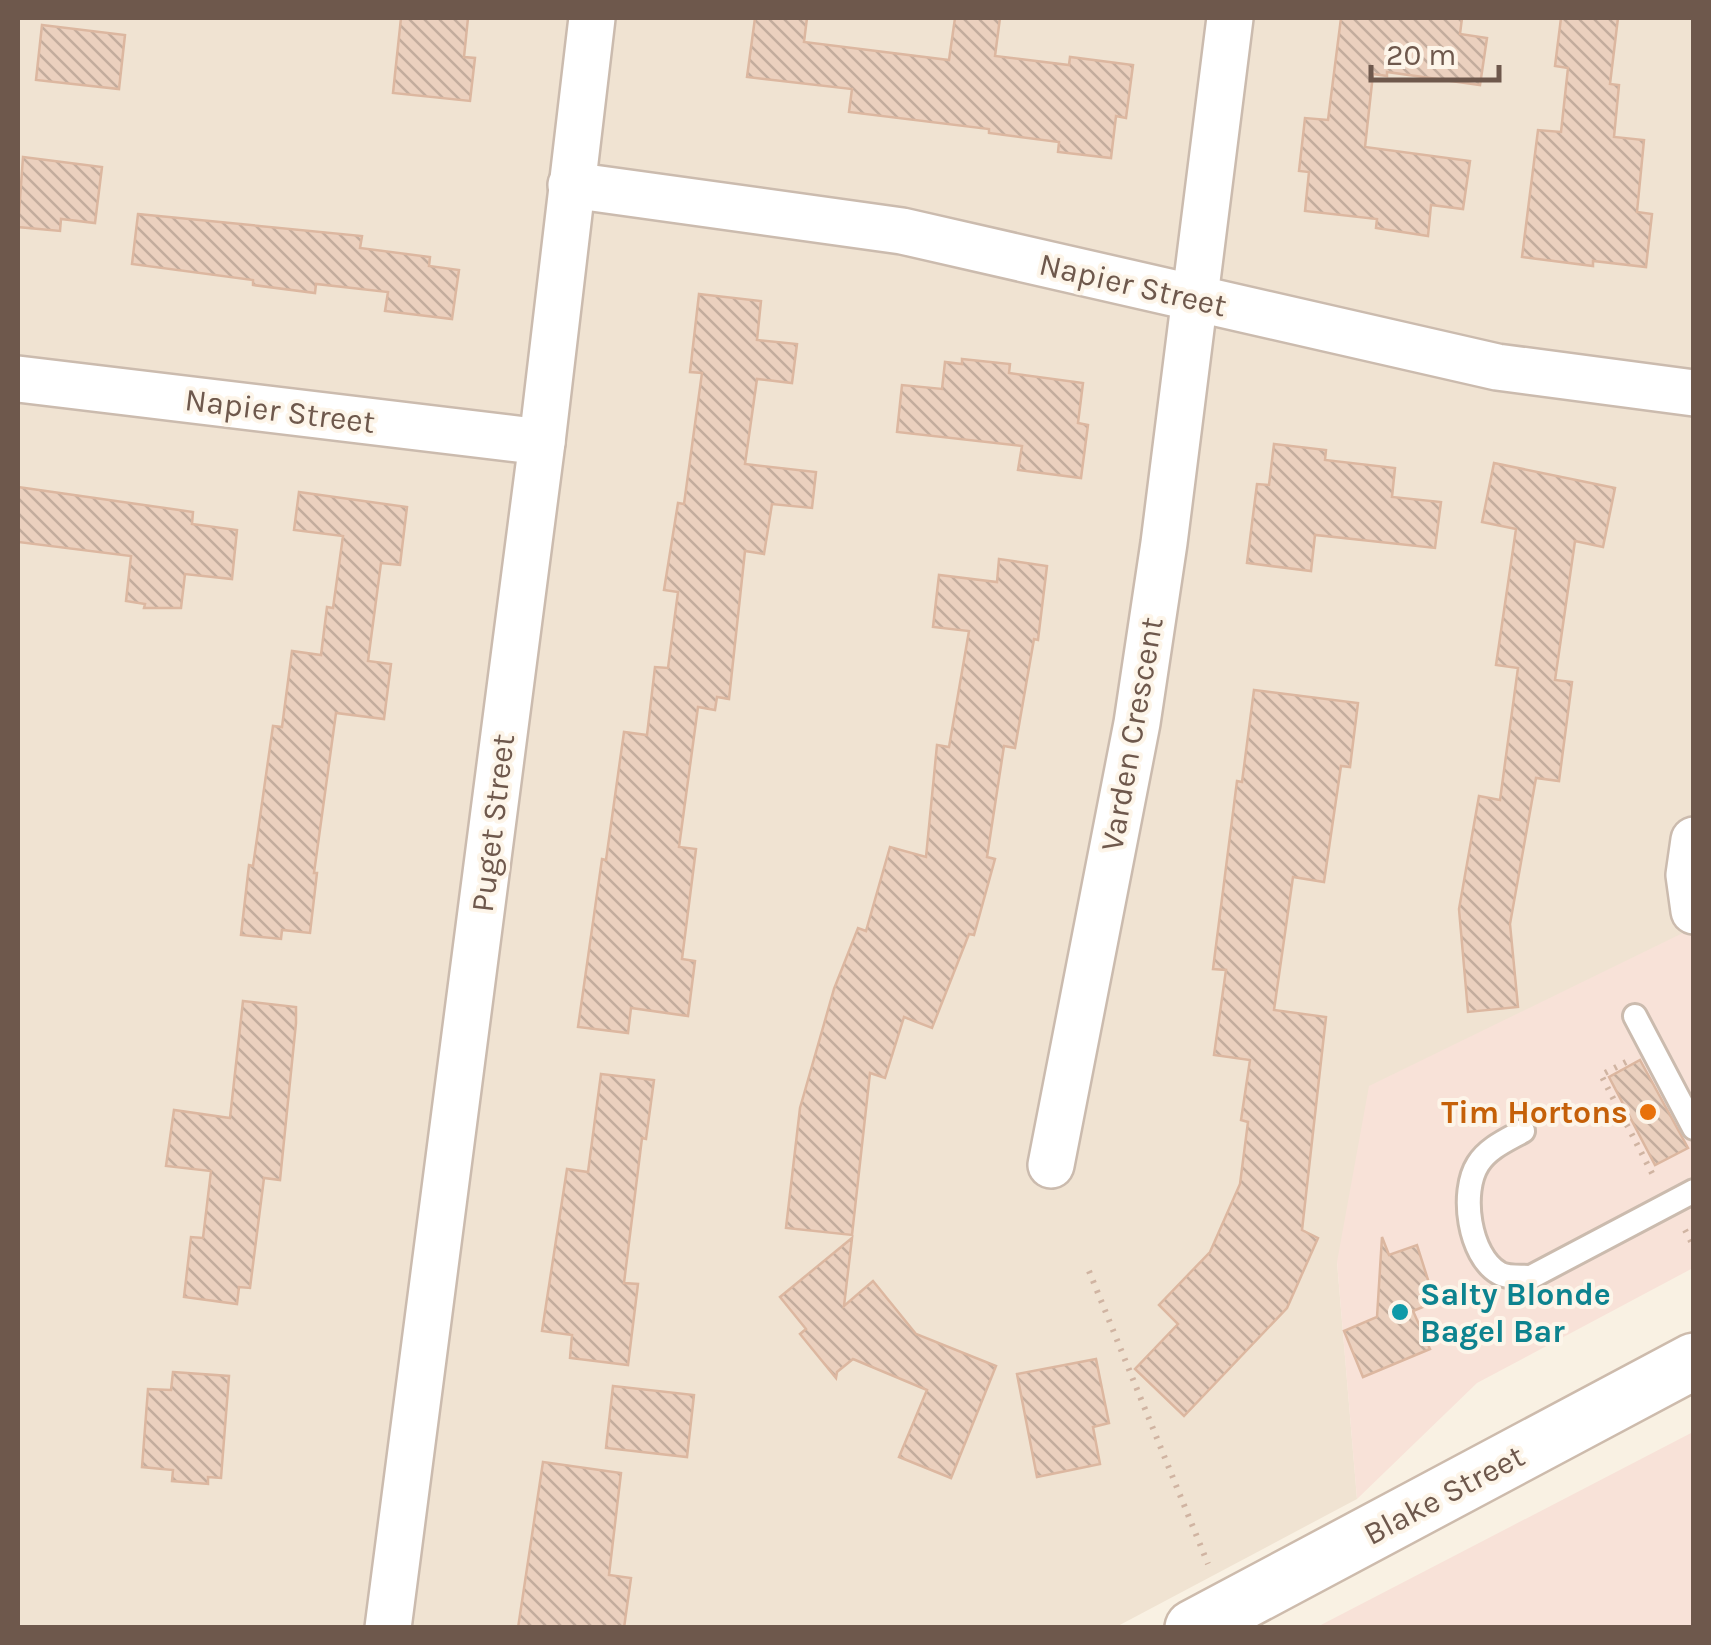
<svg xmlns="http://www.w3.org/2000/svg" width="1711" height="1645" font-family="Karla,sans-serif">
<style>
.residential{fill:#f0e3d2}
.commercial{fill:#f8e2d8}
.building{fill:url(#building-back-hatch);stroke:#dcb7a0;stroke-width:2.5}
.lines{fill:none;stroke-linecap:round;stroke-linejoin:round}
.lane-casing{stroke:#cbbbae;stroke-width:28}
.street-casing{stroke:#cbbbae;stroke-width:50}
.secondary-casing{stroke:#cdbbac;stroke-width:60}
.path{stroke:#d0b4a2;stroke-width:6;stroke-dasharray:2.5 8;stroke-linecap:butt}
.lane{stroke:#fff;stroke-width:22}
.street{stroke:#fff;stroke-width:45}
.secondary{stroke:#fff;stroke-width:55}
.food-dot{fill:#e8710a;stroke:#fdf5e9;stroke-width:4}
.culture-dot{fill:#0f9aa8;stroke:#fdf5e9;stroke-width:4}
.labels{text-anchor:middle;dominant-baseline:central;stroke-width:8;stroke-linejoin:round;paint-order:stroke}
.street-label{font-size:32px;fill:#6e584c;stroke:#fdf5e9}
.food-label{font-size:32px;font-weight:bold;fill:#c56008;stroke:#fdf5e9;text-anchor:end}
.culture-label{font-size:32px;font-weight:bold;fill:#0d838f;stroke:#fdf5e9;text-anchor:start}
</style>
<defs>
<pattern id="building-back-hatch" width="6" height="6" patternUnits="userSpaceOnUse" patternTransform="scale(2.5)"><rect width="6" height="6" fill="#ebd0be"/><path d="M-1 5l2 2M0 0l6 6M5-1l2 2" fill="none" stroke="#c3ac9d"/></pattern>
</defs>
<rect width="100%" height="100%" fill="#f9f1e3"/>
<polygon class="residential" points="18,18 1693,18 1693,928 1337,1262 1357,1499 1116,1627 18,1627"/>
<g class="commercial">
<polygon points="1693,928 1693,1268 1477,1383 1357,1499 1337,1262 1369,1086"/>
<polygon points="1693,1432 1693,1627 1317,1627"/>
</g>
<g class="building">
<polygon points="401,18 468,18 464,57 475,58 470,101 393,93"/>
<polygon points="755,18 807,18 804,42 949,60 955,18 1000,18 995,56 1069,65 1070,57 1133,65 1126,118 1116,116 1111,158 1058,152 1059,142 989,133 989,129 849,112 852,89 747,77"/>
<polygon points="1341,18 1462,18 1460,34 1487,38 1480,85 1387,72 1387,76 1373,74 1365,147 1470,161 1463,209 1431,205 1428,236 1376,228 1377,219 1305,211 1309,172 1299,171 1305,118 1328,120"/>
<polygon points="1561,18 1618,18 1610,84 1619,85 1614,137 1644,140 1637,212 1652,214 1646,267 1593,261 1593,266 1522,257 1538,130 1561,132 1568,68 1555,66"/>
<polygon points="42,25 125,35 119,89 36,80"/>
<polygon points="23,157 102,167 95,223 61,219 60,231 18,227"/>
<polygon points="138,214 362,236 360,248 430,257 429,266 459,270 452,319 385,311 388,292 316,284 315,293 253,285 253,280 132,264"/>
<polygon points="699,294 761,301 757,340 797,344 792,383 757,379 745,464 816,472 812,508 772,504 764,554 745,551 729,699 717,697 715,710 698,707 679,847 696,849 682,959 695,961 688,1016 631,1008 628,1033 578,1027 602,859 606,860 624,732 647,735 655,667 668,668 678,592 664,590 678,503 684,504 702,373 690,372"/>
<polygon points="962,359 1010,364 1009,373 1083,383 1078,423 1088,425 1081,478 1018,470 1022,446 897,432 902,385 942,389 945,362 962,364"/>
<polygon points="1274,444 1326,450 1325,460 1395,468 1392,497 1441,502 1435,548 1315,535 1311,571 1247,563 1257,484 1269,485"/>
<polygon points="1494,463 1615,488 1603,547 1575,541 1555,680 1572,682 1559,781 1536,778 1510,924 1518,1007 1468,1012 1459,909 1479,796 1500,800 1518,668 1496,665 1516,529 1482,522"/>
<polygon points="18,487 193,512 192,524 237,530 232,579 185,574 181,608 144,608 145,604 126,601 131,556 18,542"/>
<polygon points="299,492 407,507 400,565 381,563 368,661 391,664 384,719 336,713 314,873 317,873 310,933 282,930 281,939 241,935 249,865 253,866 273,726 282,727 292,651 321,655 327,607 333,608 343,536 294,530"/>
<polygon points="999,559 1047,566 1038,640 1034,639 1015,748 1004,746 987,857 995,859 974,935 969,934 932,1028 904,1017 885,1078 870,1073 852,1235 786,1228 800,1108 834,989 858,928 866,931 890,847 926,857 937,745 949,747 969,631 933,627 939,575 997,582"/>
<polygon points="1254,690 1358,703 1350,767 1341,766 1324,882 1293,877 1274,1010 1326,1017 1302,1230 1318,1238 1287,1308 1184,1416 1135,1369 1178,1324 1159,1305 1210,1252 1240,1184 1248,1122 1241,1120 1250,1060 1214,1055 1226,970 1213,969 1237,781 1242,782"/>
<polygon points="243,1001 296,1007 296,1023 280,1180 264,1178 250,1288 239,1287 237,1304 184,1297 191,1237 203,1238 211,1171 166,1166 174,1110 230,1118"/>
<polygon points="1640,1060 1688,1148 1655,1165 1609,1077"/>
<polygon points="601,1074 654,1080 646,1139 642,1138 624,1283 638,1284 628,1365 570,1358 572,1335 542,1331 567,1169 588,1172"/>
<polygon points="1382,1237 1389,1255 1417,1245 1435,1302 1413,1311 1430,1349 1363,1377 1344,1331 1377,1317"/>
<polygon points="852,1238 844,1306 873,1281 916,1334 996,1366 951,1478 899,1457 927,1390 853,1359 837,1372 836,1378 800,1334 806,1329 780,1297"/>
<polygon points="1096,1359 1109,1423 1093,1427 1100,1464 1037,1477 1017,1374"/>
<polygon points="173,1372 229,1376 221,1478 208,1477 208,1484 172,1481 173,1470 142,1467 148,1389 171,1390"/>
<polygon points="613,1386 694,1395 687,1457 606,1448"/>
<polygon points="543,1462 621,1473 609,1575 631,1578 624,1628 518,1628"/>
</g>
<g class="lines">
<g class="lane-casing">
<g id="lane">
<polyline points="1635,1016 1694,1128"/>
<path d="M 1523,1131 C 1507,1140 1488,1148 1478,1164 C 1460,1192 1469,1256 1499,1273 C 1507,1278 1521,1276 1531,1277 L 1694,1191"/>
</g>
</g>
<g class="street-casing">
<g id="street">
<polyline points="571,185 902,231 1497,367 1694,393"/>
<polyline points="18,379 542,442"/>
<polyline points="1694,840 1689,875 1694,911"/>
<polyline points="1051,1165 1137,723 1164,543 1230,18"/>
<polyline points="388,1628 542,442 592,18"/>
</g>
</g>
<g class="secondary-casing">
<polyline id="secondary" points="1193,1628 1694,1361"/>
</g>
<g class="path">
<polyline points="1626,1062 1601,1075 1654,1177"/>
<polyline points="1685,1230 1694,1247"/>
<polyline points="1089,1271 1208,1564"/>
</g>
<use href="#lane" class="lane"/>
<use href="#street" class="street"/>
<use href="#secondary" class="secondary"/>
</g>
<circle class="food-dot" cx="1648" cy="1112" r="10"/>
<circle class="culture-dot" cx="1400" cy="1312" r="10"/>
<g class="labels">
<g class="street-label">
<text transform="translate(1133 285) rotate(13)">Napier Street</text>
<text transform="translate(280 411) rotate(7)">Napier Street</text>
<text transform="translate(1132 734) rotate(-80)">Varden Crescent</text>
<text transform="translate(493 823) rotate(-83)">Puget Street</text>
<text transform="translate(1444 1495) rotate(-28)">Blake Street</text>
</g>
<g class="food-label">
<text x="1628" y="1112">Tim Hortons</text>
</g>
<g class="culture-label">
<text x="1420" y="1294">Salty Blonde<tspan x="1420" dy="37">Bagel Bar</tspan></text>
</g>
</g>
<rect width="1711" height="1645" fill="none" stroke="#6e584c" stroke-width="40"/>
<path d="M1371 65v15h128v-15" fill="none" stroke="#6e584c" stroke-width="5"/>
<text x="1386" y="65" font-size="30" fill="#6e584c" stroke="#fdf5e9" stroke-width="8" paint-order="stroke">20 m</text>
</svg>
